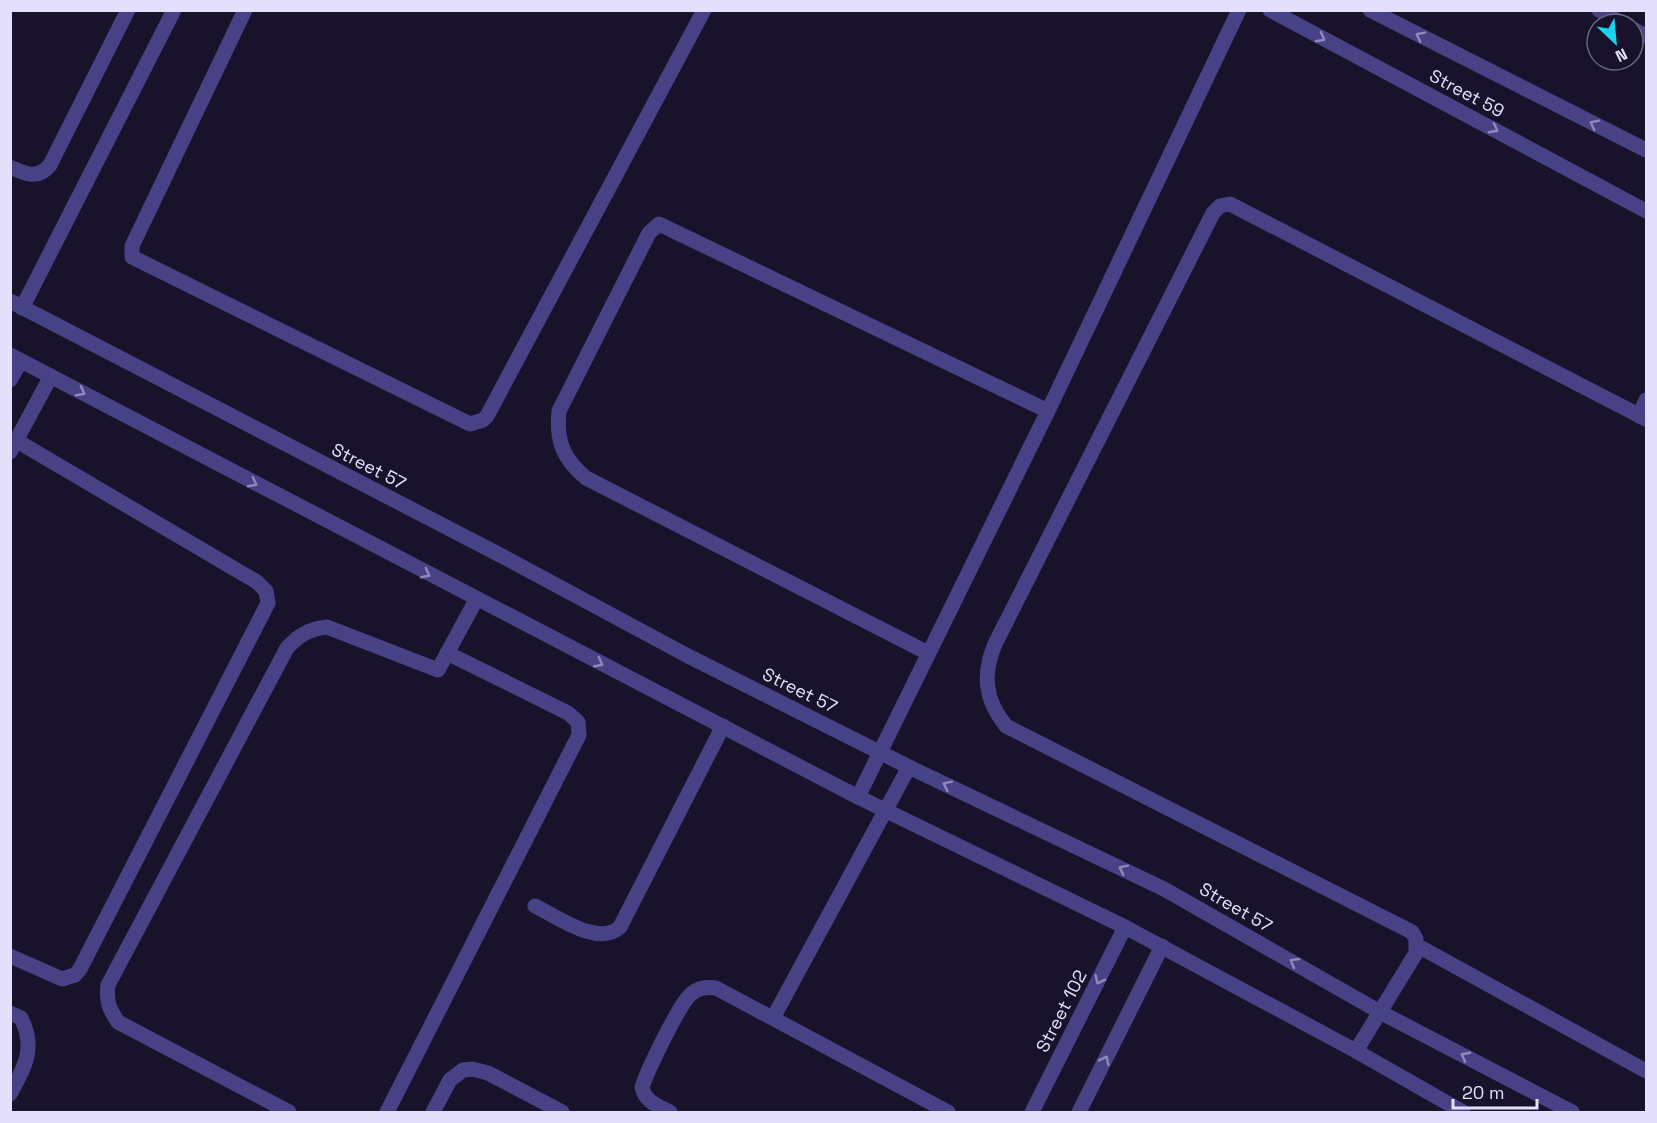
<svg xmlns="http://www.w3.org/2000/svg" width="1657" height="1123" font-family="'Space Grotesk',sans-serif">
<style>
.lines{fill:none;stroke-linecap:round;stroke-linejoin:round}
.lane{stroke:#474286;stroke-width:15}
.oneway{stroke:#8e89bc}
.labels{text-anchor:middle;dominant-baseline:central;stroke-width:4.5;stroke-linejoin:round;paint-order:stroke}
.street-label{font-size:18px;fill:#e4dffd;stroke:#18132b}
</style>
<rect width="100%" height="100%" fill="#18132b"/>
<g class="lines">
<g class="lane">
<polyline points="245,10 132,246 132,257 470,424 483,420 487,416 704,10"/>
<polyline points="1270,10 1646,211"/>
<polyline points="1370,10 1646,150"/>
<polyline points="1599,10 1624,24"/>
<polyline points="1633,29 1646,36"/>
<path d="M 10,167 C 25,174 38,180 50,165 L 128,10"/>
<polyline points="10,301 502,556 688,656 909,767 1164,889 1380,1012 1572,1112"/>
<polyline points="22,308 174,10"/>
<polyline points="10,355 858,797 1125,927 1356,1051 1463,1112"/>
<polyline points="10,380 21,361"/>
<polyline points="1639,416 1646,400"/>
<polyline points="10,452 51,376"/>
<path d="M 928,653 L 586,478 C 563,459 556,441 559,411 L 649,233 L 659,224 L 1048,411"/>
<polyline points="858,797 1048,411 1239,10"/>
<path d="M 535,906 C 558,917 598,947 620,927 L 723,726"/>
<polyline points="1418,946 1646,1071"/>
<polyline points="10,956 62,979 75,975 80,969 268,603 266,591 257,582 17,441"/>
<path d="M 10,1013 L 21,1018 C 36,1047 25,1067 10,1094"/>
<polyline points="773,1018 909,767"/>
<path d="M 1356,1051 L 1416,953 L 1416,939 L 1412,932 L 1006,726 C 985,700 982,675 995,644 L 1213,213 L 1220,206 L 1230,204 L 1646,419"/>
<path d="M 289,1112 L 118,1022 C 109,1009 106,1001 108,985 L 287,648 C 299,635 309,629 327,627 L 438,670 L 476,600"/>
<polyline points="387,1112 579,735 578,722 568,713 447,653"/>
<polyline points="433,1112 450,1080 463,1070 472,1069 488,1073 562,1112"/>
<path d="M 670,1112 C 658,1106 645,1102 642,1087 C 648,1069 678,1007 690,995 C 698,987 707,987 716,988 L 948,1112"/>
<polyline points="1032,1112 1125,927"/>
<polyline points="1079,1112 1162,946"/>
</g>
</g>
<defs><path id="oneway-chevron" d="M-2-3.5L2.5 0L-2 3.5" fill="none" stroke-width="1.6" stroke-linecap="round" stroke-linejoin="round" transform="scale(1.5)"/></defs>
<g class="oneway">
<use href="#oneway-chevron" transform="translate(1420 36) rotate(-153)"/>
<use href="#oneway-chevron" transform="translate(1321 38) rotate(28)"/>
<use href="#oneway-chevron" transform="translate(1594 124) rotate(-153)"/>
<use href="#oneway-chevron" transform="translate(1494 129) rotate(28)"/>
<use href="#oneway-chevron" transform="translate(81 392) rotate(28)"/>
<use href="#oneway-chevron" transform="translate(253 483) rotate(28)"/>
<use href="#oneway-chevron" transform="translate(426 574) rotate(28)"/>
<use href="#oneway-chevron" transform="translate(599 663) rotate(27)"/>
<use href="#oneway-chevron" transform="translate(947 785) rotate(-154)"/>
<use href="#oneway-chevron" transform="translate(1123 869) rotate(-154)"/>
<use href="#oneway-chevron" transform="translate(1294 962) rotate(-150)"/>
<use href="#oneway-chevron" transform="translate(1099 980) rotate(117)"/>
<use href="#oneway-chevron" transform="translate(1465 1056) rotate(-152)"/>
<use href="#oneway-chevron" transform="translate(1105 1060) rotate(-64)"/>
</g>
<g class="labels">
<g class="street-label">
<text transform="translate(1467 93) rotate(28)">Street 59</text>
<text transform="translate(369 466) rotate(27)">Street 57</text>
<text transform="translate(800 690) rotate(26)">Street 57</text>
<text transform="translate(1236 907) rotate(30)">Street 57</text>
<text transform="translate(1061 1011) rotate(-63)">Street 102</text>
</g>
</g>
<rect width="1657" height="1123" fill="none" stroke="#e4dffd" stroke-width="24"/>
<g transform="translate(1615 42) rotate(154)"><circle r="28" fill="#18132b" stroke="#6a657f" stroke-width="1.5"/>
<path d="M0-4.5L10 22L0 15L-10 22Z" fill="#1ad2ee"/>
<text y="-9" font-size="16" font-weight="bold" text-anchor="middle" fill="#e4dffd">N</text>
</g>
<path d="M1453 1099v9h84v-9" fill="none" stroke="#e4dffd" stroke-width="3"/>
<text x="1462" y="1099" font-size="18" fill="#e4dffd" stroke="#18132b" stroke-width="4.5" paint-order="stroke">20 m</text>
</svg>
